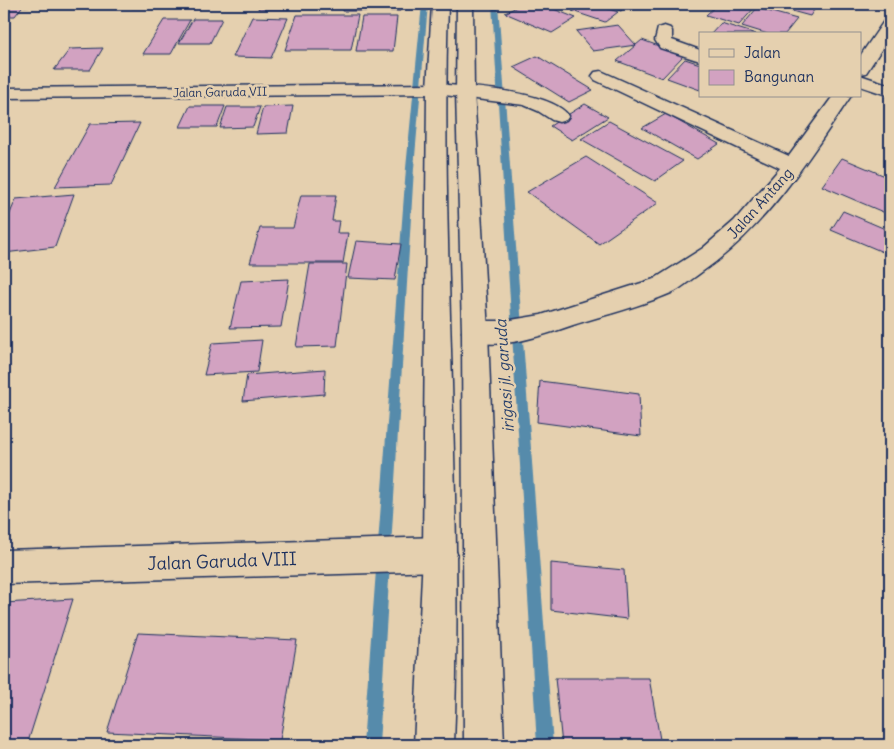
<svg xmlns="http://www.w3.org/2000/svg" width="894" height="749" font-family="Delius,sans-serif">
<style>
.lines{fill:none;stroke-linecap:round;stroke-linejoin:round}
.stream{fill:#568bab;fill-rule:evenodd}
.building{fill:#d2a2c1;stroke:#1b2f5e}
.minor-casing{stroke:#1b2f5e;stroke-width:3}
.secondary-casing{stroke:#1b2f5e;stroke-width:3}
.minor{fill:#e5d0af;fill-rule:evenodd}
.secondary{fill:#e5d0af;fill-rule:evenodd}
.labels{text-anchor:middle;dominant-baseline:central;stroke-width:5;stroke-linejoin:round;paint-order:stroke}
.far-street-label{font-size:12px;fill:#1b2f5e;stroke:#e5d0af}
.street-label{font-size:15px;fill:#1b2f5e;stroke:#e5d0af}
.water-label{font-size:16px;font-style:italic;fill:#253e6b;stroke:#e5d0af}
.near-street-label{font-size:18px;fill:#1b2f5e;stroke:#e5d0af}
</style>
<rect width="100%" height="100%" fill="#e5d0af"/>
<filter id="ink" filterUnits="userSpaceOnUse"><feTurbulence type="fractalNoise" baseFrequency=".02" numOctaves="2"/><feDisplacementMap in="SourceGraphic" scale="10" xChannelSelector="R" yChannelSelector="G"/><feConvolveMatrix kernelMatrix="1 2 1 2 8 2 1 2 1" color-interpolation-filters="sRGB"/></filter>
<g filter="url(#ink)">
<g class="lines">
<g class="stream">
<polygon points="422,4 428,4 414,168 379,745 363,745 406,168"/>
<polygon points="492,4 498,4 553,745 537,745"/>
</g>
</g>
<g class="building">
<polygon points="4,4 24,4 15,16 4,16"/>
<polygon points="26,4 57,4 24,6"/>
<polygon points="135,4 179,4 178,7 132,8"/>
<polygon points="260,4 291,4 290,9 258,9"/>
<polygon points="344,4 401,4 400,11 342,11"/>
<polygon points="522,4 541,4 576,18 552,33 505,13"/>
<polygon points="582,4 593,4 618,12 605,22 572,11"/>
<polygon points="599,4 629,4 621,11"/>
<polygon points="718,4 745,4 755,7 739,25 706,15"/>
<polygon points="766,4 818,4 810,16"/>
<polygon points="757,8 797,19 785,34 768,34 742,26"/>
<polygon points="297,15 358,15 351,50 285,50"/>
<polygon points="252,17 288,18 271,58 233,57"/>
<polygon points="362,17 397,17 393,51 356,51"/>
<polygon points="193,19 222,19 210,43 179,43"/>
<polygon points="164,20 190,20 171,54 143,54"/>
<polygon points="721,23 756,34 711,34"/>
<polygon points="618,25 636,45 593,51 576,31"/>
<polygon points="642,40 684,55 662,78 617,61"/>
<polygon points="103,48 90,70 54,70 70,49"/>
<polygon points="537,56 593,90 569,102 513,67"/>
<polygon points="685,59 700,64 700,90 667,78"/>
<polygon points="585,104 608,117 572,140 550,126"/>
<polygon points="190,106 225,106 217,127 180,127"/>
<polygon points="293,106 288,133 256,134 263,107"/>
<polygon points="227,107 260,107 253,127 220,128"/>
<polygon points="666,114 719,144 697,159 642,128"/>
<polygon points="609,121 683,161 655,181 581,139"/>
<polygon points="140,123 111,185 55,187 90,124"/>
<polygon points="586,157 658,203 599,244 527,192"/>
<polygon points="842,158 890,178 890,215 822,186"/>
<polygon points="74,194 55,247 4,253 4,228 16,199"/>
<polygon points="301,195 336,195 332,221 339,221 337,233 348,233 343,263 250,263 260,228 293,228"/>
<polygon points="843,211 890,231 890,255 831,230"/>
<polygon points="356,241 401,244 395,280 348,278"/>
<polygon points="310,264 347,264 337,346 296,347"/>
<polygon points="289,279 281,327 230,328 241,281"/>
<polygon points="262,340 257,372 204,375 212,343"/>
<polygon points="325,369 324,394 243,401 247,375"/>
<polygon points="540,381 639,394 641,436 537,422"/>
<polygon points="551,563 624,570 627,619 551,610"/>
<polygon points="73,599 27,745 4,745 4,603"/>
<polygon points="138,633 297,640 280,740 107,732"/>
<polygon points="555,678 649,678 661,745 562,745"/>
</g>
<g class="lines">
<g class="minor-casing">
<g id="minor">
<polygon points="890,19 890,36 866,73 860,74 860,56 884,21"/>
<polygon points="664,26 670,28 672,31 672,40 700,50 700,61 660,48 655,40 658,28"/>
<path d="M 601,71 L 789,156 L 833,96 L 851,96 C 807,161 765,229 699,274 C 690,280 681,289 671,293 C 641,306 605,315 573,325 C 541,336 500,351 466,340 L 462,332 L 466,324 L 475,321 L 505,321 L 541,315 L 654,279 L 703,248 L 734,221 L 780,168 L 595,80 L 592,76 L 595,72 Z"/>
<polygon points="860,75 890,85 890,96 860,86"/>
<path d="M 436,84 C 467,87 550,90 569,116 L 566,120 L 559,122 L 552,120 L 538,111 L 524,105 L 436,94 L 4,98 L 4,88 Z"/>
<polygon points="440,537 452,542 457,554 452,566 440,571 4,584 4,550"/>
</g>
</g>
<g class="secondary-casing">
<g id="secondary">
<path d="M 432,4 L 448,4 C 440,251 464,498 454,745 L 414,745 L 423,554 L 427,89 Z"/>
<polygon points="457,4 473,4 474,91 488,332 504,745 464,745 462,332 456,91"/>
</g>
</g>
<use href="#minor" class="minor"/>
<use href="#secondary" class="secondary"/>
</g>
</g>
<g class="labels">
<g class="far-street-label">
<text transform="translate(220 92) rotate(-1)">Jalan Garuda VII</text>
</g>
<g class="street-label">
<text transform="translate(760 203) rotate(-48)">Jalan Antang</text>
</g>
<g class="water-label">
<text transform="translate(504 376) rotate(-94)">irigasi jl. garuda</text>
</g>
<g class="near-street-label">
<text transform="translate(222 561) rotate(-2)">Jalan Garuda VIII</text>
</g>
</g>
<rect width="894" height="749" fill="none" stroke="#e5d0af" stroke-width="20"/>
<rect x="10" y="10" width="874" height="729" fill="none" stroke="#1b2f5e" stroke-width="2" filter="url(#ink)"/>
<rect x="699" y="32" width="162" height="65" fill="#e5d0af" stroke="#94908f"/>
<rect x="709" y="49" width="25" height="8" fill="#e5d0af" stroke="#94908f"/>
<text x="744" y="58" font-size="15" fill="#1b2f5e">Jalan</text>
<rect x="709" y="70" width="25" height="15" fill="#d2a2c1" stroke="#94908f"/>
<text x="744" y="82" font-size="15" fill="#1b2f5e">Bangunan</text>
</svg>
